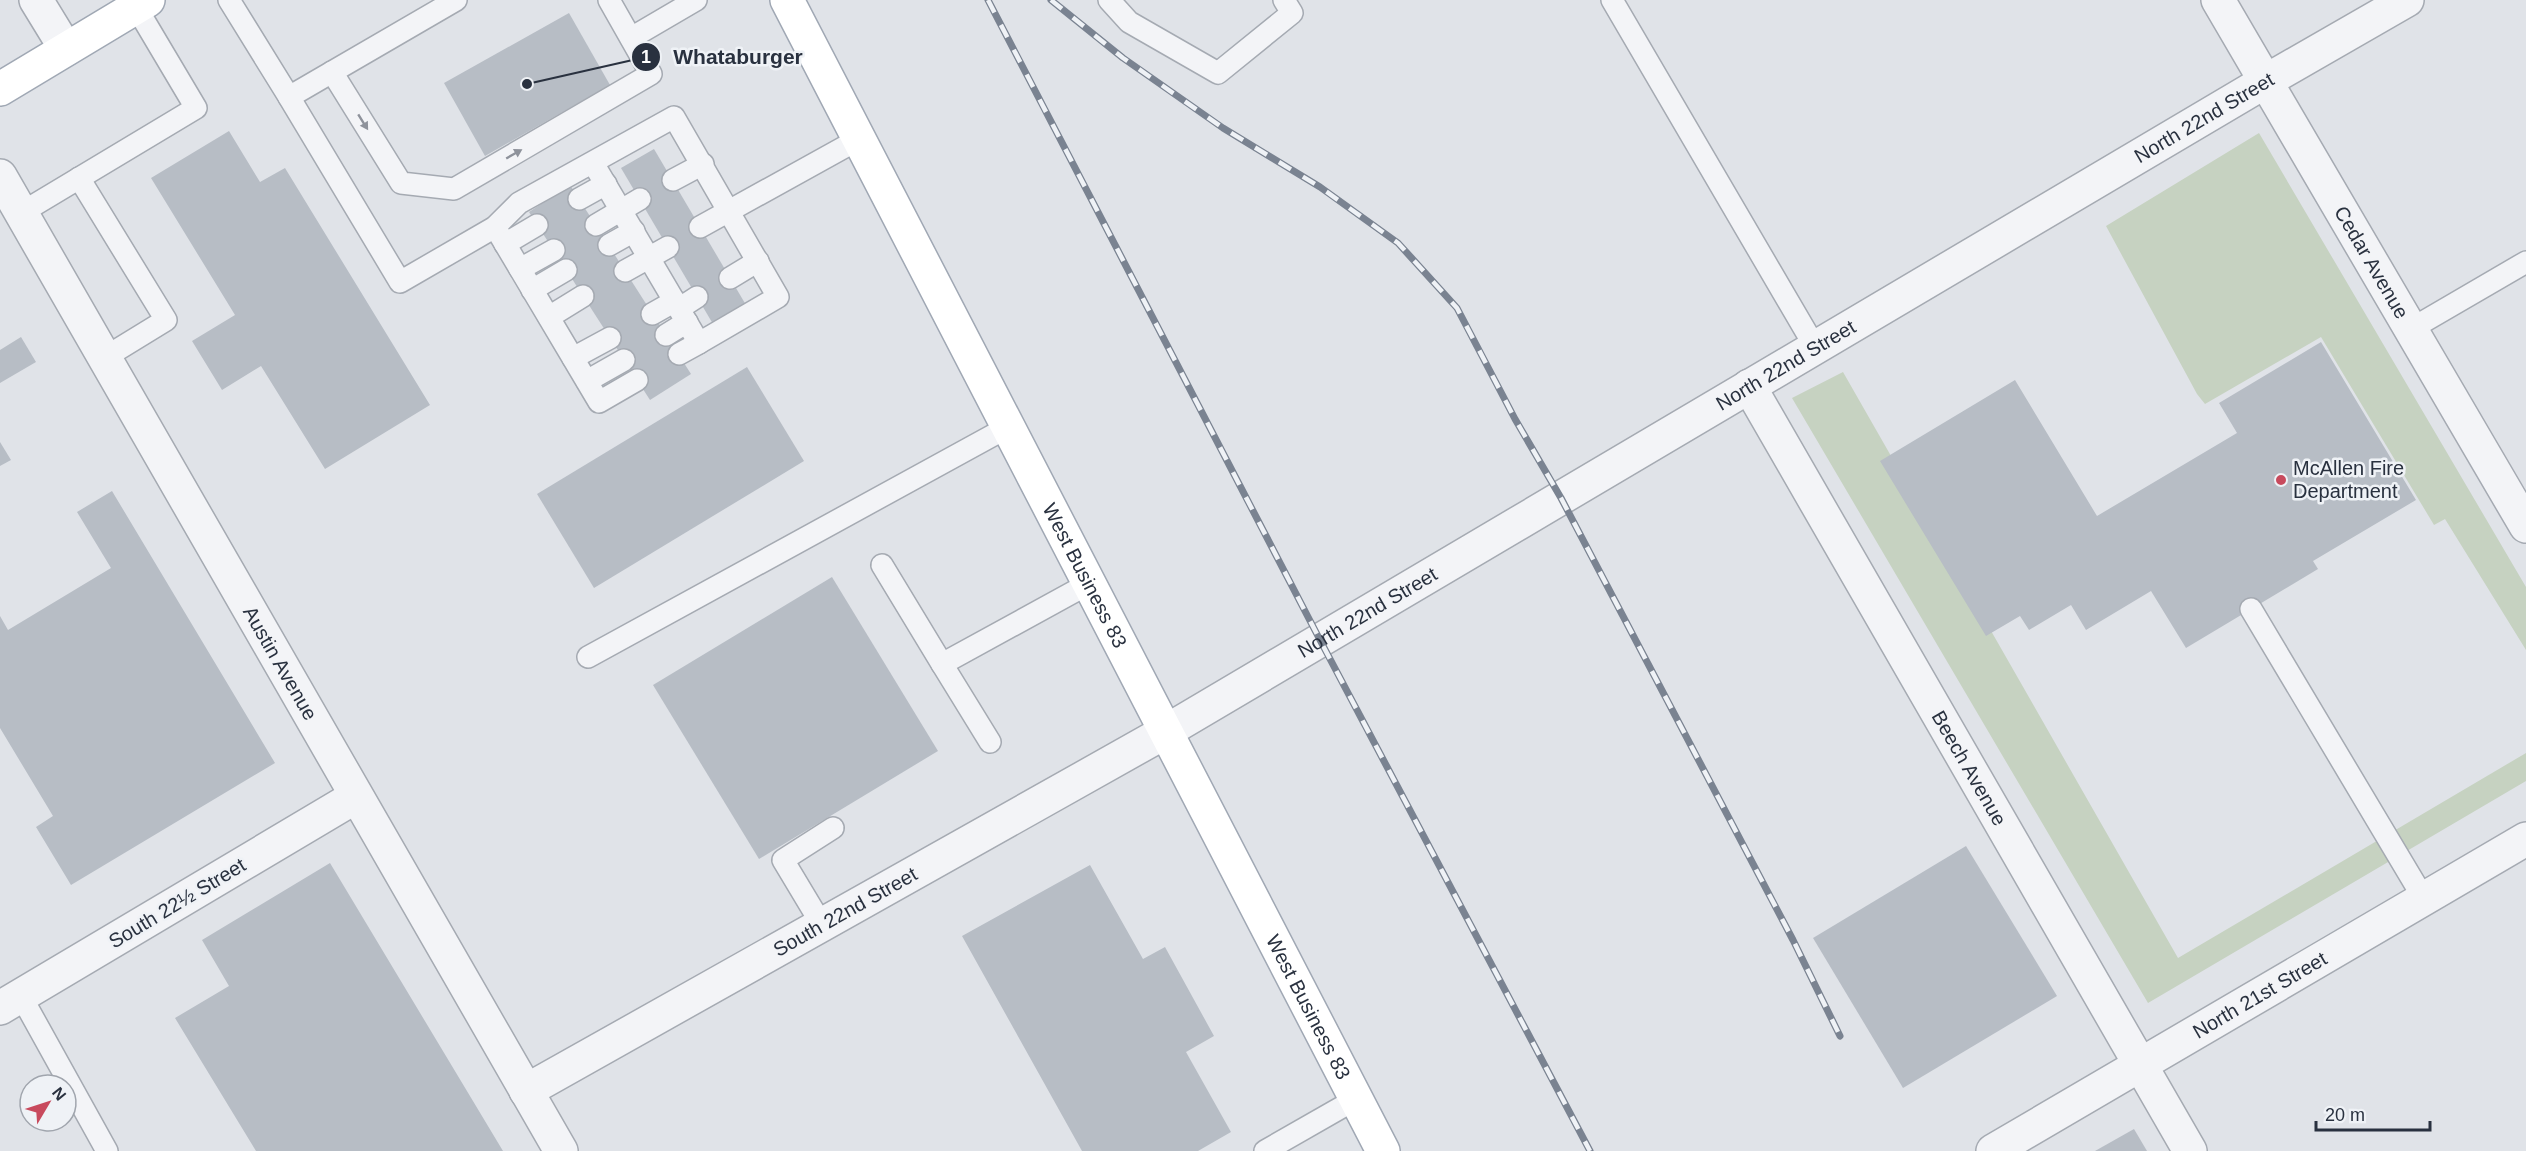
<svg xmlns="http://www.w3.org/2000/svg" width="2526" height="1151" font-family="Helvetica,sans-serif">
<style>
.green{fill:#c6d2c1}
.building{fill:#b7bdc5}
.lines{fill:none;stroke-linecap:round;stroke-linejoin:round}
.service-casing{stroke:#a5aab2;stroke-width:24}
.minor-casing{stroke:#a5aab2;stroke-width:36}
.primary-casing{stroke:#a0a8b4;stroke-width:36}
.service{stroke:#f3f4f7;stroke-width:21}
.minor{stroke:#f3f4f7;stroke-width:33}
.primary{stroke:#fff;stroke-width:33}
.rail-casing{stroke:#7a8391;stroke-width:7}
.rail{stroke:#eff2f6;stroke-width:4.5;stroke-dasharray:14;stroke-linecap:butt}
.oneway{fill:#8e929b}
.poi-dot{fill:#c84a5d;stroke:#eff2f6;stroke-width:2}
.labels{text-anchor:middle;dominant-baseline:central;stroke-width:5;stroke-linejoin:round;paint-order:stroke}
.street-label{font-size:20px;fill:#29313f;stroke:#eff2f6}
.poi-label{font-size:20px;fill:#29313f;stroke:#eff2f6;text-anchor:start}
.leader{fill:none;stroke:#29313f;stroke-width:2}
.callout-dot{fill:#29313f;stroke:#eff2f6;stroke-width:2}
.mark-label{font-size:18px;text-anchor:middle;font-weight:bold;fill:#fff}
.callout-label{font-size:21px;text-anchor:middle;font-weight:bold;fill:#29313f;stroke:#eff2f6;stroke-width:5;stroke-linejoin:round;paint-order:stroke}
</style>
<rect width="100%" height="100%" fill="#e0e3e8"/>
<g class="green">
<polygon points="2259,133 2526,587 2526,650 2445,519 2434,525 2321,337 2205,404 2197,394 2106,226"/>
<polygon points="1843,372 2178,958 2526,753 2526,781 2148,1003 1792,398"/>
</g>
<g class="building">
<polygon points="569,13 610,85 485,156 444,83"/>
<polygon points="229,131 260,182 285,168 430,405 325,469 261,366 222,390 192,341 235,315 151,178"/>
<polygon points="654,149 746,305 713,324 621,168"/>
<polygon points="570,185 691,374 650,400 529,212"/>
<polygon points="21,337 36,362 0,383 0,350"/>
<polygon points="2321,342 2416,500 2313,561 2318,569 2186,648 2151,591 2086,630 2071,605 2029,630 2020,616 1986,636 1880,461 2015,380 2097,516 2237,433 2219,403"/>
<polygon points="747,367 804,461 594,588 537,494"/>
<polygon points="0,442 11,460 0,466"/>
<polygon points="112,491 275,763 71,885 36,827 53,816 0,728 0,616 8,630 111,568 77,512"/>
<polygon points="832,577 938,751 759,859 653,685"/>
<polygon points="1966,846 2057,996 1903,1088 1813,938"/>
<polygon points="330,863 503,1151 256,1151 175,1018 229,986 202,940"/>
<polygon points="1090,865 1143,959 1165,947 1214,1036 1186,1052 1231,1132 1198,1151 1082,1151 962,936"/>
<polygon points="2134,1129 2147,1151 2095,1151"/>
</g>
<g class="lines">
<g class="service-casing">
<g id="service">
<polyline points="229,0 289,97 456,0"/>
<polyline points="1109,0 1129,22 1218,73 1292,13 1284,0"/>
<polyline points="1612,0 1815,347"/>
<polyline points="631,38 696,0"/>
<polyline points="332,72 401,183 454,189 651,74 609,0"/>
<polyline points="289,97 400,282 495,227 519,203 674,117 778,297 699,343 593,163"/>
<polyline points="79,178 166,320 104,358"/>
<polyline points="673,180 703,164"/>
<polyline points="579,199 606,184"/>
<polyline points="21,213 196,108 136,7"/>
<polyline points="596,225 640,199"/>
<polyline points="495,227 599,402 637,380"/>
<polyline points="700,227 859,139"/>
<polyline points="505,244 537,225"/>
<polyline points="609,245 634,231"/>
<polyline points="520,269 554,250"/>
<polyline points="625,271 668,247"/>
<polyline points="730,278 758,261"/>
<polyline points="532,290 566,270"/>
<polyline points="680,308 697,297"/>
<polyline points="652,314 675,301"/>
<polyline points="549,317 583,296"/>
<polyline points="2411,329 2526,262"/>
<polyline points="666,335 687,322"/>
<polyline points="679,354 699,343"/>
<polyline points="573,358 610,338"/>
<polyline points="587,381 624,360"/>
<polyline points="882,565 942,664"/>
<polyline points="2251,609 2424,899"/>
<polyline points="588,657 1008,427"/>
<polyline points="990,742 942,664 1088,584"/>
<polyline points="822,925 783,860 833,828"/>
<polyline points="21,996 107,1151"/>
<polyline points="1265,1151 1356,1099"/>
</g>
</g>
<g class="minor-casing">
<g id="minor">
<polyline points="36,0 66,49"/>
<path id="s1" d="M 2218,0 L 2526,526"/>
<path id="s2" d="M 0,176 L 561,1151"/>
<path id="s3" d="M 1749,386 L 2190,1151"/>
<polyline points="0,1008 355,797"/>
<path id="s4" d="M 526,1091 L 1165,732 L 2266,81 L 2407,0"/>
<path id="s5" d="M 1993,1151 L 2526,839"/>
</g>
</g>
<g class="primary-casing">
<g id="primary">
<path id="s6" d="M 787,0 L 1383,1151"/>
<polyline points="0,89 148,0"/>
</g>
</g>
<use href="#service" class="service"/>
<use href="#minor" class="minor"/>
<use href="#primary" class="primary"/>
<g class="rail-casing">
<g id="rail">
<polyline points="988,0 1320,640 1590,1151"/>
<polyline points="1051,0 1123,58 1223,128 1320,187 1398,243 1457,308 1515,419 1561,498 1793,940 1840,1036"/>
</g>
</g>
<use href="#rail" class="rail"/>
</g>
<defs><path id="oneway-solid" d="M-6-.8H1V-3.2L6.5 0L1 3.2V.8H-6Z" transform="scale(1.5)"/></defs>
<g class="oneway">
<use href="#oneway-solid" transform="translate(363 122) rotate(58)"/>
<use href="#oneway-solid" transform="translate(514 154) rotate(-30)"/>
</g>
<circle class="poi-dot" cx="2281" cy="480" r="6"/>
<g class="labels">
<g class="street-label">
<text stroke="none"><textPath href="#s4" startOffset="1940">North 22nd Street</textPath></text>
<text stroke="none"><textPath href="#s1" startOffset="304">Cedar Avenue</textPath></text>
<text stroke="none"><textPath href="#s4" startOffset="1454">North 22nd Street</textPath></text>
<text stroke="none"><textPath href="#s6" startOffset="648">West Business 83</textPath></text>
<text stroke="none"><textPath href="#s4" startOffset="968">North 22nd Street</textPath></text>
<text stroke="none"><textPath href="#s2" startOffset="562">Austin Avenue</textPath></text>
<text stroke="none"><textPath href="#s3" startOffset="441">Beech Avenue</textPath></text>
<text transform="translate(177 903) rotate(-31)">South 22½ Street</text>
<text stroke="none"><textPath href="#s4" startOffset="366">South 22nd Street</textPath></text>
<text stroke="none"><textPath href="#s5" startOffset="309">North 21st Street</textPath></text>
<text stroke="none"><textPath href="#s6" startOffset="1134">West Business 83</textPath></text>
</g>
<g class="poi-label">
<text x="2293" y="468">McAllen Fire<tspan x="2293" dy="23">Department</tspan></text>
</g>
</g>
<path class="leader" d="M527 84L646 57"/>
<g class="callout-dot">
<circle cx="527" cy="84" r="6"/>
<circle cx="646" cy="57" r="15"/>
</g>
<g class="mark-label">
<text x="646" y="63">1</text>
</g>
<g class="callout-label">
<text x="738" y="64">Whataburger</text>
</g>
<g transform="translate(48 1103) rotate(51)"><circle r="28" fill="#eff2f6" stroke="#a0a5ad" stroke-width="1.5"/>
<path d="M0-4.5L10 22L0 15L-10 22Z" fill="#c84a5d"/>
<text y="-9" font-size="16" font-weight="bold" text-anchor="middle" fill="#29313f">N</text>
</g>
<path d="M2316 1121v9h114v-9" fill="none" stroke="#29313f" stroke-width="3"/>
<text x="2325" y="1121" font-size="18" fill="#29313f" stroke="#eff2f6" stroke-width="4.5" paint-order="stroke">20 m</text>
</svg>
